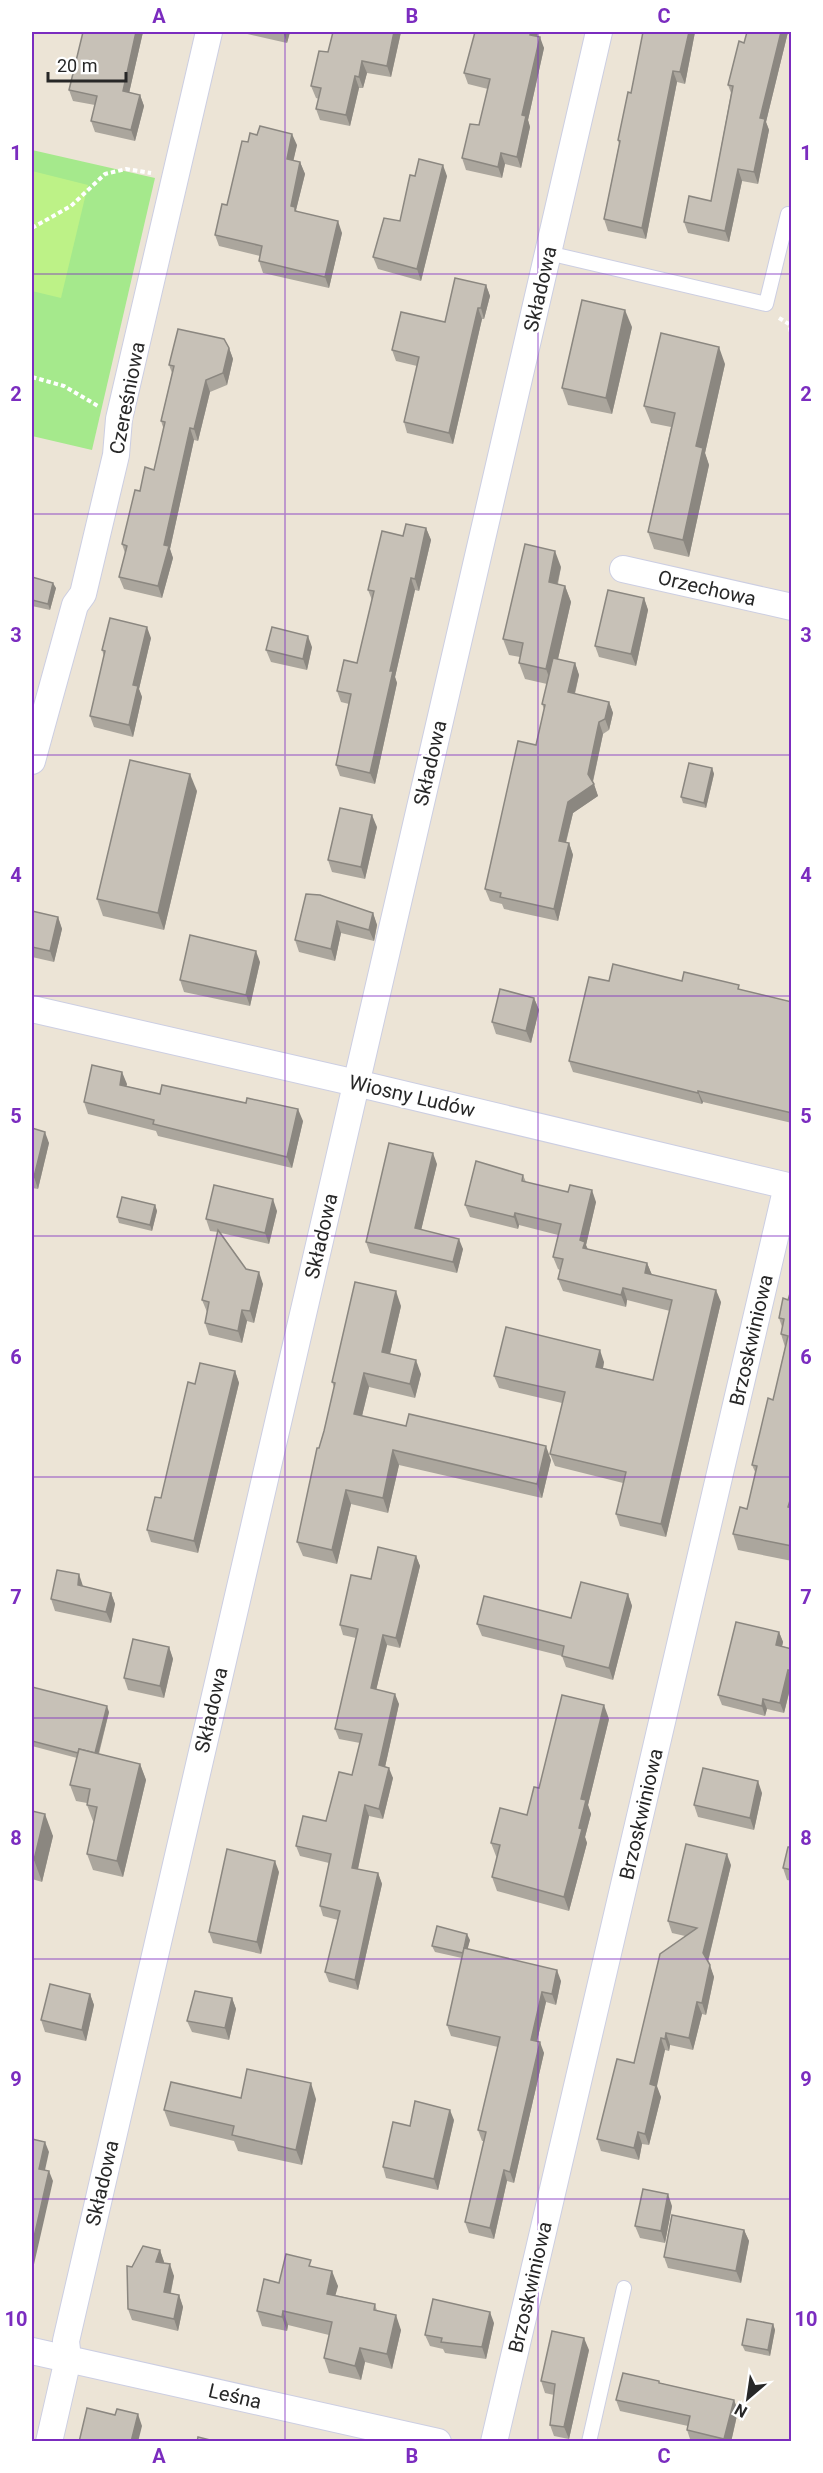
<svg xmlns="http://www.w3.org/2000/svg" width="823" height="2473" font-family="Roboto,sans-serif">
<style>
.green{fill:#a5e98c}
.pitch{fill:#bdf287}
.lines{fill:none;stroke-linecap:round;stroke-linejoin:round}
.lane-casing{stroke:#cccee2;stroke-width:16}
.street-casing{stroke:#cccee2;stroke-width:28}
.path{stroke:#fff;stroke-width:4;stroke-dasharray:4.5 3;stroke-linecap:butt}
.lane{stroke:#fff;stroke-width:14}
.street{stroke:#fff;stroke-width:26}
.wall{fill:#aba69d}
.shaded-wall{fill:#8b8780}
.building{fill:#c7c1b7;stroke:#8b8780;stroke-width:1.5}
.grid{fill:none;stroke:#7b2cbf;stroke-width:1.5;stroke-opacity:0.55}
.labels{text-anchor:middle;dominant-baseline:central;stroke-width:5;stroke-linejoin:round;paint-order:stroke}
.street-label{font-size:20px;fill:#272727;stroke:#fff}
.neatline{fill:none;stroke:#7b2cbf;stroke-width:2}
.grid-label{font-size:20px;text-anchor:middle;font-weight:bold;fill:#7b2cbf}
</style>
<rect width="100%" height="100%" fill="#ece4d6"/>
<polygon class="green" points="32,150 155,178 92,450 32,436"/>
<polygon class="pitch" points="32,171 88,185 61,298 32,291"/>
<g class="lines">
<g class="lane-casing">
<g id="lane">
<polyline points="548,253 766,304 788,214"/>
<polyline points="589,2442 624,2288"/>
</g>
</g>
<g class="street-casing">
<g id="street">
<polyline points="623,569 792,607"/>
<polyline points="32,761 75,605 83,594 116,455 119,419 209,32"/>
<polyline points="32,1009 356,1083 792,1187"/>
<polyline points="32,2351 438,2442"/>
<polyline points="49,2442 68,2359 66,2341 599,32"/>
<polyline points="494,2442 787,1186"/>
</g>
</g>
<g class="path">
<polyline points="32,228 71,206 105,174 126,169 151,173"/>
<polyline points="779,318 789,324 792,337"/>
<polyline points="32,377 64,386 98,406"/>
</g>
<use href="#lane" class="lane"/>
<use href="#street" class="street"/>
</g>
<g class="wall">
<polygon points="143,32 129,93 140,95 144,106 135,141 95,132 91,121 95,105 73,101 69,90"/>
<polygon points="242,32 290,32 287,43 243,33"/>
<polygon points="333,32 401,32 391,77 367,73 363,88 359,88 350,126 320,120 316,109 319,99 316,98 311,86 328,52"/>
<polygon points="643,32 695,32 685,84 677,82 646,239 608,231 604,219 619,144 618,140 631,93"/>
<polygon points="747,32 788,32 766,122 769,130 758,184 742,181 729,242 688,233 684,222 711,201 731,93 728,85 744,43"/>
<polygon points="537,36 544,48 528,120 530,127 521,168 505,164 502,178 466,170 462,158 479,125 488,89 468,84 464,73"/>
<polygon points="248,142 297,145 293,161 300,162 305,174 296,210 297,212 342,233 329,288 263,273 259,261 260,256 219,246 215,235 227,205"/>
<polygon points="415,176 447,176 421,281 378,269 373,257 400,221"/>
<polygon points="486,285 490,296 484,319 482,319 453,444 407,433 404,422 417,366 396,361 392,350 445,322"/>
<polygon points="632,327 612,414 568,405 562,388"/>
<polygon points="229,348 233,359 227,385 210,392 198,441 194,440 170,549 173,558 162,598 124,589 119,577 125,553 122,544 140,491 154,470 164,430 161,421 172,373 169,365"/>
<polygon points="725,364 705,453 709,465 689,557 654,549 648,532 671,427 651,423 644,406"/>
<polygon points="426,528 431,540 419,591 415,590 395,677 397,683 375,784 340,776 336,765 349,704 341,702 337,691 357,663 372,600 368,590 403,536"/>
<polygon points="561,567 558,584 565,586 571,602 558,659 575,663 579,675 575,694 609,702 613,713 609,730 603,734 593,782 598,796 573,813 566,843 569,843 573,855 558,921 504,909 502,904 490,901 485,889 536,745 544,709 542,704 547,684 525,679 519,663 520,657 509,655 503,639"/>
<polygon points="32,577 56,588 50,610 32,606"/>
<polygon points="644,598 648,610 636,666 599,657 595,646"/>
<polygon points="151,638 139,689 142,697 133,737 94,727 90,716 104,656 102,650"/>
<polygon points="312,647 307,670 271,662 266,650"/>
<polygon points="712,768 714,774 706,808 683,803 681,797"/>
<polygon points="197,791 164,930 103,916 97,899"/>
<polygon points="377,827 365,879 332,872 328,860"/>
<polygon points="306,894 373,913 377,925 374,941 341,933 335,961 299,952 295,940"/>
<polygon points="32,911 58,917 62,929 54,962 32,957"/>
<polygon points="260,962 250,1006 184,992 180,980"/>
<polygon points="609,981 682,981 741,990 792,1002 792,1123 703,1102 702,1104 573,1072 569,1061"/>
<polygon points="534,998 539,1010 531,1043 496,1034 492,1022"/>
<polygon points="127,1084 126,1086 160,1094 246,1103 303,1121 292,1168 158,1136 156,1131 88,1114 84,1102"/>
<polygon points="32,1128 49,1143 38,1189 32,1188"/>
<polygon points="437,1164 421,1230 463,1249 457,1273 370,1253 366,1242"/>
<polygon points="523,1175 526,1182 596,1202 586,1245 588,1249 647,1263 652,1275 721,1302 666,1537 620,1526 616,1514 623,1483 555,1466 550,1454 562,1403 499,1388 494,1376 604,1362 603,1368 653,1380 670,1311 627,1300 626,1307 563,1291 558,1279 560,1270 558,1269 553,1257 558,1235 519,1225 518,1229 470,1217 465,1205"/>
<polygon points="155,1205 157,1211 152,1231 119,1223 117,1217"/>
<polygon points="277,1211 269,1244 221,1233 246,1269 263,1284 254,1323 247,1321 242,1343 209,1335 205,1323 207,1312 202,1300 218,1232 210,1231 206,1219"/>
<polygon points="792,1287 792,1561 738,1550 733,1534 747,1509 756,1474 752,1465 773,1400 785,1347 781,1334 782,1327 779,1318 788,1300"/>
<polygon points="401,1306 390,1354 421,1374 415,1398 369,1387 362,1416 551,1460 542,1498 399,1465 388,1513 351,1504 337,1564 303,1556 297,1542 319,1448 324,1431 334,1387 332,1382"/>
<polygon points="235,1371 239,1383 198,1553 151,1542 147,1530 161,1498 195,1384"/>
<polygon points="416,1556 420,1566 400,1648 387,1645 376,1690 399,1704 385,1767 393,1778 383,1819 369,1816 358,1869 378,1873 382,1884 358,1990 329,1982 325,1972 338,1920 323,1916 320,1906 329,1863 300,1856 296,1846 326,1821 352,1775 360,1743 339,1739 335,1729 356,1638 343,1635 340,1625 371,1579"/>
<polygon points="83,1586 111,1593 115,1604 111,1623 55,1611 51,1599"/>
<polygon points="628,1594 632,1606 613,1680 566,1667 562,1656 482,1636 477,1624 571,1618"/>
<polygon points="779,1632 783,1642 782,1646 792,1649 792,1681 784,1713 767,1709 765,1716 722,1705 718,1695"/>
<polygon points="169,1647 173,1659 164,1698 128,1690 124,1678"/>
<polygon points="32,1687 109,1712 99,1754 140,1764 146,1780 123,1877 93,1870 87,1854 94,1821 93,1821 87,1805 87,1803 76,1801 70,1785 77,1758 32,1746"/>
<polygon points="609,1719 588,1805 591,1814 585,1837 587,1843 569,1911 497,1891 492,1877 497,1857 496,1856 491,1843 527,1815 539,1788"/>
<polygon points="762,1793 754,1830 698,1817 694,1805"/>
<polygon points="32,1811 53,1836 42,1882 32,1879"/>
<polygon points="792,1847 792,1881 787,1880 783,1868"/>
<polygon points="731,1865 708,1962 714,1977 706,2015 702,2014 693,2050 670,2045 669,2051 665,2050 656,2086 661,2097 649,2145 642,2144 639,2160 601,2151 597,2139 634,2063 685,1936 672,1933 668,1921"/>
<polygon points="279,1872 261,1954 213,1943 209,1932"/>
<polygon points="470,1940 467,1949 561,1981 556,2005 546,2002 537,2041 544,2053 514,2183 507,2181 494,2239 469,2233 465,2222 484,2141 482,2141 478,2130 498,2047 451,2036 447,2025 462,1958 435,1952 432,1946"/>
<polygon points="90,1994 94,2005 86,2041 45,2032 41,2020"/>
<polygon points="232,1998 236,2009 229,2040 192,2032 187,2021"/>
<polygon points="241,2098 316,2099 302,2165 238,2151 234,2141 170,2126 164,2110"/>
<polygon points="454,2120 438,2190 386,2178 383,2167"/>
<polygon points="672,2206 665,2243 640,2238 635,2226"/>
<polygon points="744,2230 749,2241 741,2283 668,2268 664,2257"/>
<polygon points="160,2250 164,2262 163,2263 174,2276 171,2293 179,2295 183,2307 178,2331 132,2320 128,2309 132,2267"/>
<polygon points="313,2267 338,2286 335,2295 375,2304 377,2311 401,2330 392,2369 365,2362 361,2380 329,2373 324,2358 329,2335 288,2325 287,2331 262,2326 257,2311 279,2283"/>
<polygon points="494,2323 486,2359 445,2353 443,2349 430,2346 425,2335"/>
<polygon points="773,2324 775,2330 770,2356 745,2351 742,2345"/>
<polygon points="589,2350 569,2439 554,2436 550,2425 554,2395 545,2393 541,2381"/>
<polygon points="660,2383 734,2400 738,2411 731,2442 691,2442 687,2430 688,2426 620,2411 616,2400"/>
</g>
<g class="shaded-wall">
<polygon points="136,32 143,32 127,102 123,91"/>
<polygon points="283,32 290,32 287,43"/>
<polygon points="394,32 401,32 391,77 387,66"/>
<polygon points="531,32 538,32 535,46 530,35"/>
<polygon points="689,32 695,32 685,84 680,72"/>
<polygon points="781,32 788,32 766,122 769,130 758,184 754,172 760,118"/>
<polygon points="540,37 544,48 528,120 530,127 521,168 517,157 522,115"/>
<polygon points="362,61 367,73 363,88 359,77"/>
<polygon points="673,71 677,82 646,239 642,228"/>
<polygon points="355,76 359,88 350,126 346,115"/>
<polygon points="140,95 144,106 135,141 131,130"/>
<polygon points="292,134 297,145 291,171 287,159"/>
<polygon points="501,153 505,164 502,178 498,167"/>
<polygon points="300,162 305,174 296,210 300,219 291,206"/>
<polygon points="443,165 447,176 421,281 417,269"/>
<polygon points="738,169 742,181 729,242 725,231"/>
<polygon points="338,221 342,233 329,288 325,277"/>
<polygon points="486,285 490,296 484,319 481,308"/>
<polygon points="478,308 482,319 453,444 449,433"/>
<polygon points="625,310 632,327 612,414 606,398"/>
<polygon points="719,347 725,364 705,453 709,465 689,557 683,540 696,446"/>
<polygon points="229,348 233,359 227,385 223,373"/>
<polygon points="206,380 210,392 198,441 194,429"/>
<polygon points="190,428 194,440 170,549 173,558 162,598 158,586 164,545"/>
<polygon points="426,528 431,540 419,591 415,579"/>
<polygon points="555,551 561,567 554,598 549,582"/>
<polygon points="411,578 415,590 395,677 397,683 375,784 370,773 390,671"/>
<polygon points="53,583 56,588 50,610 48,604"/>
<polygon points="565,586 571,602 552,685 546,669"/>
<polygon points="644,598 648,610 636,666 631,654"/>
<polygon points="147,627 151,638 139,689 142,697 133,737 129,725 133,685"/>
<polygon points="308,636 312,647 307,670 303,659"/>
<polygon points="575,663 579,675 572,704 568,692"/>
<polygon points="609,702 613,713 609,730 605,719"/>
<polygon points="599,722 603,734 592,785 594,784 598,796 573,813 563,853 559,841 568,802 588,774"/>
<polygon points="712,768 714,774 706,808 704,803"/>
<polygon points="190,774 197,791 164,930 158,913"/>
<polygon points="372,815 377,827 365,879 361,867"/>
<polygon points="569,843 573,855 558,921 554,909"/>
<polygon points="373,913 377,925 374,941 369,930"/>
<polygon points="58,917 62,929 54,962 50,951"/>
<polygon points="337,921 341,933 335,961 331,949"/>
<polygon points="256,951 260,962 250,1006 246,995"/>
<polygon points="534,998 539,1010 531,1043 526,1031"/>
<polygon points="122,1072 127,1084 124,1097 120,1085"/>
<polygon points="698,1091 703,1102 702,1104 698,1093"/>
<polygon points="298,1109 303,1121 292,1168 287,1157"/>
<polygon points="45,1132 49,1143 38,1189 34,1177"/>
<polygon points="433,1153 437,1164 419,1239 415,1228"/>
<polygon points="592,1190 596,1202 586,1245 589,1254 588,1261 580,1240"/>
<polygon points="273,1199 277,1211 269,1244 265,1233"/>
<polygon points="155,1205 157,1211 152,1231 150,1225"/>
<polygon points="515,1213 519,1225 518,1229 514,1217"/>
<polygon points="459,1239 463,1249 457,1273 453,1262"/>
<polygon points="647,1263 652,1275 645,1273"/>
<polygon points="259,1272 263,1284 254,1323 250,1311"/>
<polygon points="623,1288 627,1300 626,1307 621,1295"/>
<polygon points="716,1290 721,1302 666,1537 661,1524"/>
<polygon points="396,1291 401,1306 387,1366 382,1352"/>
<polygon points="242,1310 247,1321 242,1343 238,1331"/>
<polygon points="600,1350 604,1362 601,1379 596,1367"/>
<polygon points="416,1360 421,1374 415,1398 410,1384"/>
<polygon points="235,1371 239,1383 198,1553 194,1541"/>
<polygon points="364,1373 369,1387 359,1428 354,1414"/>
<polygon points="546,1446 551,1460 542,1498 537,1484"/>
<polygon points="393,1450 399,1465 388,1513 383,1498"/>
<polygon points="346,1490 351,1504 337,1564 332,1550"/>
<polygon points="792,1494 792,1515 788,1507"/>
<polygon points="416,1556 420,1566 400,1648 396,1638"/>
<polygon points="79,1574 83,1586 78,1585"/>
<polygon points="111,1593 115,1604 111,1623 106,1612"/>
<polygon points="628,1594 632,1606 613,1680 609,1668"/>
<polygon points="779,1632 783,1642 780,1655 776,1645"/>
<polygon points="383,1635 387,1645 374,1699 371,1688"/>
<polygon points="169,1647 173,1659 164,1698 160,1686"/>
<polygon points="788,1670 792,1681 784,1713 780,1703"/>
<polygon points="395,1694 399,1704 383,1776 379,1765"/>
<polygon points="763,1699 767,1709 765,1716 762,1706"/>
<polygon points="604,1705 609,1719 588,1805 591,1814 585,1837 587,1843 569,1911 564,1897 579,1828 581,1799"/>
<polygon points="107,1706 109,1712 96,1763 94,1757"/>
<polygon points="140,1764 146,1780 123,1877 117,1861"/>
<polygon points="389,1768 393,1778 383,1819 379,1809"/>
<polygon points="758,1781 762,1793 754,1830 750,1818"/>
<polygon points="365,1805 369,1816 356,1878 352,1868"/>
<polygon points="45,1814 53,1836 42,1882 34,1860"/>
<polygon points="727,1854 731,1865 707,1965 703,1953"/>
<polygon points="275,1861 279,1872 261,1954 257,1942"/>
<polygon points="378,1873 382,1884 358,1990 355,1980"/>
<polygon points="467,1934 470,1940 465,1959 463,1953"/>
<polygon points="710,1965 714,1977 706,2015 702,2003"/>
<polygon points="557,1970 561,1981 556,2005 552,1994"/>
<polygon points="542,1992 546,2002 535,2050 531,2040"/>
<polygon points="90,1994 94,2005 86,2041 82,2030"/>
<polygon points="232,1998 236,2009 229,2040 225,2028"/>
<polygon points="697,2002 702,2014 693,2050 689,2038"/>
<polygon points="666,2033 670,2045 669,2051 665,2039"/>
<polygon points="661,2038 665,2050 657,2086 661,2097 649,2145 645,2134 650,2084"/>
<polygon points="540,2042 544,2053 514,2183 510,2172"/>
<polygon points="311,2083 316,2099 302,2165 296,2150"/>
<polygon points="450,2110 454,2120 438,2190 434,2179"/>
<polygon points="638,2132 642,2144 639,2160 634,2148"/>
<polygon points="45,2142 49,2152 43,2179 39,2169"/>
<polygon points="504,2170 507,2181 494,2239 490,2228"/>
<polygon points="49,2171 53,2181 32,2273 32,2246"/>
<polygon points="668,2194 672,2206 665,2243 661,2231"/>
<polygon points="744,2230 749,2241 741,2283 736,2271"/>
<polygon points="160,2250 164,2262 161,2273 156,2262"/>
<polygon points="170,2264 174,2276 168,2304 164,2292"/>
<polygon points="332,2271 338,2286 332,2308 327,2294"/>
<polygon points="179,2295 183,2307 178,2331 174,2319"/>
<polygon points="283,2311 288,2325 287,2331 282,2317"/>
<polygon points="490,2312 494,2323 486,2359 482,2347"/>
<polygon points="396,2315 401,2330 392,2369 387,2354"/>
<polygon points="773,2324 775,2330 770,2356 768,2350"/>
<polygon points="584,2338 589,2350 569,2439 564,2427"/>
<polygon points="360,2348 365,2362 361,2380 355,2366"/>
<polygon points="734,2400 738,2411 731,2442 725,2442 724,2439"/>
<polygon points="138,2414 142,2426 138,2442 131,2442"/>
</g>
<g class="building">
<polygon points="83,32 136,32 123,91 140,95 131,130 91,121 97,96 69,90"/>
<polygon points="333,32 394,32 387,66 362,61 359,77 355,76 346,115 316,109 321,88 311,86 319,51 328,52"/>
<polygon points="475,32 531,32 530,35 540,37 522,115 526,116 517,157 501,153 498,167 462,158 470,124 479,125 490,79 464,73"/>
<polygon points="643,32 689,32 680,72 673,71 642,228 604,219 620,141 618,140 628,92 631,93"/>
<polygon points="747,32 781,32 760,118 765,119 754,172 738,169 725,231 684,222 689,196 711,201 733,86 728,85 739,41 744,43"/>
<polygon points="260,126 292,134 287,159 300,162 291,206 295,207 295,211 338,221 325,277 259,261 262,246 215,235 222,204 227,205 242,141 248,142 250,133 257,135"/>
<polygon points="419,159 443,165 417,269 373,257 384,218 400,221 410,175 415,176"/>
<polygon points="455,278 486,285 481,308 478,308 449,433 404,422 419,357 392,350 401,312 445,322"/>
<polygon points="582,300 625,310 606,398 562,388"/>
<polygon points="178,329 224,339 229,348 223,373 206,380 194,429 190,428 164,545 169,546 158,586 119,577 127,546 122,544 135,490 140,491 145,467 154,470 165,422 161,421 174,366 169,365"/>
<polygon points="661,333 719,347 696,446 703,448 683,540 648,532 675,413 644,406"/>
<polygon points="406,524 426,528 415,579 411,578 390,671 393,671 370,773 336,765 351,694 337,691 344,660 357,663 374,591 368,590 382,531 403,536"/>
<polygon points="525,544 555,551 549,582 565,586 546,669 519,663 523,643 503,639"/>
<polygon points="32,577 53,583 48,604 32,600"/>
<polygon points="608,590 644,598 631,654 595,646"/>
<polygon points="110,618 147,627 133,685 138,686 129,725 90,716 105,651 102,650"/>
<polygon points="272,627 308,636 303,659 266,650"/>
<polygon points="553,658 575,663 568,692 609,702 605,719 599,722 588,774 594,784 568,802 559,841 569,843 554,909 500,897 501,893 485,889 518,741 536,745 545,705 542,704"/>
<polygon points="130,760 190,774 158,913 97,899"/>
<polygon points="689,763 712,768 704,803 681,797"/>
<polygon points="340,808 372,815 361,867 328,860"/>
<polygon points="306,894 320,895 373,913 369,930 337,921 331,949 295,940"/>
<polygon points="32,911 58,917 50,951 32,947"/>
<polygon points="190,935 256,951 246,995 180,980"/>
<polygon points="613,964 682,981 684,972 739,985 738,989 792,1002 792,1113 698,1091 698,1093 569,1061 589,977 609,981"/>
<polygon points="500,989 534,998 526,1031 492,1022"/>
<polygon points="92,1065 122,1072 120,1085 160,1094 162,1085 246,1103 247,1098 298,1109 287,1157 153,1124 154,1120 84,1102"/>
<polygon points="32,1128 45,1132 34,1177 32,1177"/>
<polygon points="389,1143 433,1153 415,1228 459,1239 453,1262 366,1242"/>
<polygon points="476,1161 523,1175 522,1181 568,1192 570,1185 592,1190 580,1240 585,1242 583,1248 647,1263 645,1273 716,1290 661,1524 616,1514 626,1472 550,1454 565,1392 494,1376 506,1327 600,1350 596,1367 653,1380 672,1300 623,1288 621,1295 558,1279 563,1259 553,1257 561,1224 515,1213 514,1217 465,1205"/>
<polygon points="214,1185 273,1199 265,1233 206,1219"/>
<polygon points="122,1197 155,1205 150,1225 117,1217"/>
<polygon points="218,1230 246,1269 259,1272 250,1311 242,1310 238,1331 205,1323 209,1302 202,1300"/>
<polygon points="355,1282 396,1291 382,1352 416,1360 410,1384 364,1373 354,1414 406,1426 409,1414 546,1446 537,1484 393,1450 383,1498 346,1490 332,1550 297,1542 317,1448 319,1448 324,1431 335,1383 332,1382"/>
<polygon points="792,1287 792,1494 788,1507 792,1508 792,1546 733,1534 740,1507 747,1509 757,1466 752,1465 760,1432 768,1398 773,1400 788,1336 781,1334 784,1319 779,1318 783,1298 788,1300"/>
<polygon points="200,1363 235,1371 194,1541 147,1530 155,1497 161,1498 188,1382 195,1384"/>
<polygon points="378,1547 416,1556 396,1638 383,1635 371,1688 395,1694 379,1765 389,1768 379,1809 365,1805 352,1868 378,1873 355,1980 325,1972 340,1911 320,1906 331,1854 296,1846 303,1816 326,1821 339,1772 352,1775 362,1734 335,1729 358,1629 340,1625 351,1575 371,1579"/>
<polygon points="57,1570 79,1574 78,1585 111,1593 106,1612 51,1599"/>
<polygon points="581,1582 628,1594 609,1668 562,1656 564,1646 477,1624 484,1596 571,1618"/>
<polygon points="736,1622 779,1632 776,1645 792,1649 792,1671 788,1670 780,1703 763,1699 762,1706 718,1695"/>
<polygon points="133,1639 169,1647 160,1686 124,1678"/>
<polygon points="32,1687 107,1706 95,1753 79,1749 78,1753 32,1741"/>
<polygon points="562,1695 604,1705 581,1799 586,1800 579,1828 582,1829 564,1897 492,1877 500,1845 491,1843 500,1808 527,1815 534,1787 539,1788"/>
<polygon points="79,1749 140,1764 117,1861 87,1854 97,1807 87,1805 90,1789 70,1785"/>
<polygon points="703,1768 758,1781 750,1818 694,1805"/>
<polygon points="32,1811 45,1814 34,1860 32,1859"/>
<polygon points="686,1844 727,1854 703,1953 710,1965 702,2003 697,2002 689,2038 666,2033 665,2039 661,2038 650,2084 656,2086 645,2134 638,2132 634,2148 597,2139 617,2059 634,2063 660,1954 697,1928 668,1921"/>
<polygon points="788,1847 792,1847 792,1870 783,1868"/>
<polygon points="227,1849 275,1861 257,1942 209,1932"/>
<polygon points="437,1926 467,1934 463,1953 432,1946"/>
<polygon points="464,1948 557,1970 552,1994 542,1992 531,2040 540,2042 510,2172 504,2170 490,2228 465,2222 486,2132 478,2130 500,2037 447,2025"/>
<polygon points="50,1984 90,1994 82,2030 41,2020"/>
<polygon points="195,1991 232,1998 225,2028 187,2021"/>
<polygon points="247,2069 311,2083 296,2150 232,2135 234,2126 164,2110 171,2082 241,2098"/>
<polygon points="415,2101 450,2110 434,2179 383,2167 393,2122 410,2126"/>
<polygon points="32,2139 45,2142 39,2169 49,2171 32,2246"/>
<polygon points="643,2189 668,2194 661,2231 635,2226"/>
<polygon points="672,2215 744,2230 736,2271 664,2257"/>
<polygon points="143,2246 160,2250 156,2262 170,2264 164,2292 179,2295 174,2319 128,2309 127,2266 132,2267"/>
<polygon points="286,2254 311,2260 309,2266 332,2271 327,2294 375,2304 374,2310 396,2315 387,2354 360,2348 355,2366 324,2358 332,2322 283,2311 282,2317 257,2311 264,2279 279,2283"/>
<polygon points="433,2299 490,2312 482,2347 441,2342 442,2338 425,2335"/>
<polygon points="747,2319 773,2324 768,2350 742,2345"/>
<polygon points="552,2331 584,2338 564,2427 550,2425 555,2384 541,2381"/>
<polygon points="623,2373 659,2381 659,2383 734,2400 724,2439 687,2430 690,2416 616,2400"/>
<polygon points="87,2408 115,2415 117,2409 138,2414 131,2442 79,2442"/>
<polygon points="198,2437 218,2442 197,2442"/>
</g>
<path class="grid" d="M 285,32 L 285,2442M 538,32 L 538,2442M 32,274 L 792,274M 32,514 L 792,514M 32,755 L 792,755M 32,996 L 792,996M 32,1236 L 792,1236M 32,1477 L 792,1477M 32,1718 L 792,1718M 32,1959 L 792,1959M 32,2199 L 792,2199"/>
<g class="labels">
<g class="street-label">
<text transform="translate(540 289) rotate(-77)">Składowa</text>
<text transform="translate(127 398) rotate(-79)">Czereśniowa</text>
<text transform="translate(707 588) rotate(13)">Orzechowa</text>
<text transform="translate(430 763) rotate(-77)">Składowa</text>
<text transform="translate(412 1096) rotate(13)">Wiosny Ludów</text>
<text transform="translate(321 1236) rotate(-77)">Składowa</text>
<text transform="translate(751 1340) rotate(-77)">Brzoskwiniowa</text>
<text transform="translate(211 1710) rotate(-77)">Składowa</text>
<text transform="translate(641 1814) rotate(-77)">Brzoskwiniowa</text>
<text transform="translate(102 2183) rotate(-77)">Składowa</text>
<text transform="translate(530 2287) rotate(-77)">Brzoskwiniowa</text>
<text transform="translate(235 2396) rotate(13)">Leśna</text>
</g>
</g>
<rect width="823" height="2473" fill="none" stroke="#ffffff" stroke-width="66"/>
<g transform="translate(748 2398) rotate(209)" stroke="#ffffff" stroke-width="4.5" paint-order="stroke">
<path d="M0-4.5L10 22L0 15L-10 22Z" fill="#272727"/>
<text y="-9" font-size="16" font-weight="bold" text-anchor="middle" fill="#272727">N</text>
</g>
<path d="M48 72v9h78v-9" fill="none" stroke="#272727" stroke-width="3"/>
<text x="57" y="72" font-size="18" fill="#272727" stroke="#ffffff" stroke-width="4.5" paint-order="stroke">20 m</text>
<rect x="33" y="33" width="757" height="2407" class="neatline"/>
<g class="grid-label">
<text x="159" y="23">A</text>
<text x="412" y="23">B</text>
<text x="664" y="23">C</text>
<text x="16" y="160">1</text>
<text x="806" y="160">1</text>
<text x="16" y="401">2</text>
<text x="806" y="401">2</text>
<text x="16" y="642">3</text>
<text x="806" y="642">3</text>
<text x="16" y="882">4</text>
<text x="806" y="882">4</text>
<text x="16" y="1123">5</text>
<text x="806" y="1123">5</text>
<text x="16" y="1364">6</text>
<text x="806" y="1364">6</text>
<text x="16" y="1604">7</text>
<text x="806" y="1604">7</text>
<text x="16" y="1845">8</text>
<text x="806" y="1845">8</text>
<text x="16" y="2086">9</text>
<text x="806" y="2086">9</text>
<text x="16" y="2326">10</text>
<text x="806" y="2326">10</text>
<text x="159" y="2463">A</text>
<text x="412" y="2463">B</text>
<text x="664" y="2463">C</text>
</g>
</svg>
